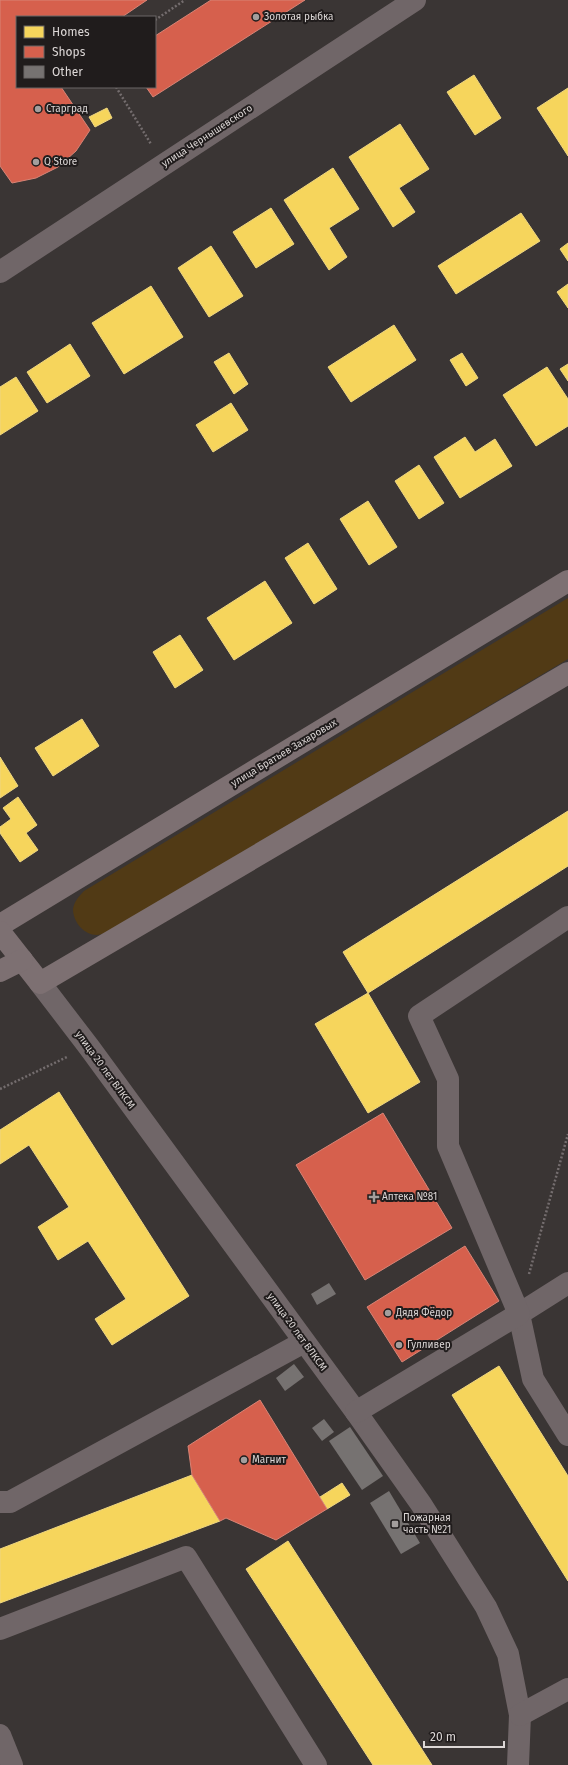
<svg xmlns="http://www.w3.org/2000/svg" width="568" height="1765" font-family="'Fira Sans',sans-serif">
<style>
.green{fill:#513a15}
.homes{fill:#f6d55c;stroke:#eed681}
.shops{fill:#d6604d;stroke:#d88476}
.building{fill:#767271}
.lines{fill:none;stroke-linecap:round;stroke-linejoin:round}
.path{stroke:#746d6e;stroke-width:2.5;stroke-dasharray:2 2;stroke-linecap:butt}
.minor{stroke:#706668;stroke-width:22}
.major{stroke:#7d7072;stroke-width:22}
.poi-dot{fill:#a39e9d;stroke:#201c1c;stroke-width:1.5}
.labels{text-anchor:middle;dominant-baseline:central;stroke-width:4;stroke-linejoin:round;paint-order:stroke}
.poi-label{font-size:10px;fill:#dcd7d6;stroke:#201c1c;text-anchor:start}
.street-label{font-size:10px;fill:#dcd7d6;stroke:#201c1c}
</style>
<rect width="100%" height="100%" fill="#3a3534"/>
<path class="green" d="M 568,598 L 568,659 L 109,931 C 106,932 101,935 97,935 C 84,935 73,922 73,909 C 74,902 79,896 84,891 Z"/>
<g class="homes">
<polygon points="474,75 501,118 475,135 447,92"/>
<polygon points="568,88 568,156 537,108"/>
<polygon points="107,108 112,118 95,127 89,117"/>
<polygon points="400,124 429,169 399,188 415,212 393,227 349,157"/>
<polygon points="333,168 359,209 329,228 347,257 329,270 284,200"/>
<polygon points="271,208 294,244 256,268 233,232"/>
<polygon points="521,213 540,241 456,294 438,266"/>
<polygon points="568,243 568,261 560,249"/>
<polygon points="211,246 243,296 209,317 178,268"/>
<polygon points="568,284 568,308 557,292"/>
<polygon points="151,286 183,337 124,374 92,323"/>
<polygon points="394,325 416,360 351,402 328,367"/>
<polygon points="70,344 90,376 47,403 27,372"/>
<polygon points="229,353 248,384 234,394 214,362"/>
<polygon points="462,353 478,378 466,386 450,360"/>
<polygon points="568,364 568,381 560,369"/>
<polygon points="547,367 568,399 568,426 536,446 503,395"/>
<polygon points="16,377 38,411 0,435 0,387"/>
<polygon points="231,403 248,430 213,452 196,425"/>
<polygon points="465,437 475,452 495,439 512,466 460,498 434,457"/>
<polygon points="419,465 444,503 419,519 395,481"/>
<polygon points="368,501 397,547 369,565 340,519"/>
<polygon points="308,543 337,589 314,604 285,558"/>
<polygon points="265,581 292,623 234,660 207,618"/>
<polygon points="180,635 203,670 175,688 153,652"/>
<polygon points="82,719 99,746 53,776 35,748"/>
<polygon points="0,757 18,786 0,798"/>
<polygon points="18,797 37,825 26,833 38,850 20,862 0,833 0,827 11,819 3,808"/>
<polygon points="568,811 568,866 368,993 343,952"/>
<polygon points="368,993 420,1082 368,1113 315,1024"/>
<polygon points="59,1092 189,1296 112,1345 95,1319 126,1299 88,1241 58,1260 38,1227 69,1207 29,1145 0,1164 0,1130"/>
<polygon points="499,1366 568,1476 568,1581 452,1395"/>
<polygon points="192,1475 220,1521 0,1603 0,1549"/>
<polygon points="342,1483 350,1495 327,1509 320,1497"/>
<polygon points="288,1541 432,1765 373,1765 246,1569"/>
</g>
<g class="shops">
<polygon points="0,0 147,0 122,17 17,17 17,87 61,87 90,130 76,151 58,167 36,178 12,183 0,166"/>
<polygon points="211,0 305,0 153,97 146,87 155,87 155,36"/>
<polygon points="383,1113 452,1228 365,1280 296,1165"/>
<polygon points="465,1246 499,1301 402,1362 367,1307"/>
<polygon points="260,1400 327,1509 276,1540 226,1518 220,1521 192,1475 188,1446"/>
</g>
<g class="building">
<polygon points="329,1283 336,1294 317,1305 311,1294"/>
<polygon points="294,1364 304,1377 285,1391 276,1378"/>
<polygon points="324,1419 334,1432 322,1441 312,1428"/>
<polygon points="350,1427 383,1476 362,1490 329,1441"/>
<polygon points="389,1491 420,1543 401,1554 370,1503"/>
</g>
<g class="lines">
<g class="path">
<polyline points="155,20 185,0"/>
<polyline points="116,87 151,144"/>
<polyline points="0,1089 67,1057"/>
<polyline points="529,1274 568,1134"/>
</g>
<g class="minor">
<polyline points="0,272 415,0"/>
<polyline points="40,983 89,1047 356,1412 421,1504 486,1607 508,1654 520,1715 518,1765"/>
<polyline points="568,1283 519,1314 533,1379 568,1435"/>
<polyline points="356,1412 519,1314 448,1146 448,1079 419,1016 568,917"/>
<polyline points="0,1502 10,1502 304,1342"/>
<polyline points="0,1629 186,1557 316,1765"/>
<polyline points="520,1715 568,1689"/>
<polyline points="0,1735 12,1765"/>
</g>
<g class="major">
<polyline points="0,925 568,581"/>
<polyline points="0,932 40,983 568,673"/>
<polyline points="0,971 22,960"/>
</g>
</g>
<g class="poi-dot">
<circle cx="256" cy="17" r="4"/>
<circle cx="38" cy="109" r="4"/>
<circle cx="36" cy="162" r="4"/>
<path d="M372 1191h4v4h4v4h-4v4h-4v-4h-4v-4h4z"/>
<circle cx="388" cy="1313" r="4"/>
<circle cx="399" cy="1345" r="4"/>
<circle cx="244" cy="1460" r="4"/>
<rect x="391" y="1520" width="8" height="8" rx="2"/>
</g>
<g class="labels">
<g class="poi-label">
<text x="264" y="17">Золотая рыбка</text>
<text x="46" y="109">Старград</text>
<text x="44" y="162">Q Store</text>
<text x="382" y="1197">Аптека №81</text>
<text x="396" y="1313">Дядя Фёдор</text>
<text x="407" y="1345">Гулливер</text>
<text x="252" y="1460">Магнит</text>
<text x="403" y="1518">Пожарная<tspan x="403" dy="12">часть №21</tspan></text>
</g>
<g class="street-label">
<text transform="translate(207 136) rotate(-33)">улица Чернышевского</text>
<text transform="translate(284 753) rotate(-31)">улица Братьев Захаровых</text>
<text transform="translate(105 1070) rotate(54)">улица 20 лет ВЛКСМ</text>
<text transform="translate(297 1332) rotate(54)">улица 20 лет ВЛКСМ</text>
</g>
</g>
<rect x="16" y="16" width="140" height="72" fill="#201c1c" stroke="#6b6766"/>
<rect x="24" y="26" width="20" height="12" fill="#f6d55c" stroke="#6b6766"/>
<text x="52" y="36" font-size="12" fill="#dcd7d6">Homes</text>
<rect x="24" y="46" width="20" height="12" fill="#d6604d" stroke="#6b6766"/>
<text x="52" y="56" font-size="12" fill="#dcd7d6">Shops</text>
<rect x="24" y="66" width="20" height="12" fill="#767271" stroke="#6b6766"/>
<text x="52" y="76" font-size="12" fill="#dcd7d6">Other</text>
<path d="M424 1741v6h80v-6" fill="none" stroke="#dcd7d6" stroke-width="2"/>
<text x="430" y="1741" font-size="12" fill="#dcd7d6" stroke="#201c1c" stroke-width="3" paint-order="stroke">20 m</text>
</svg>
